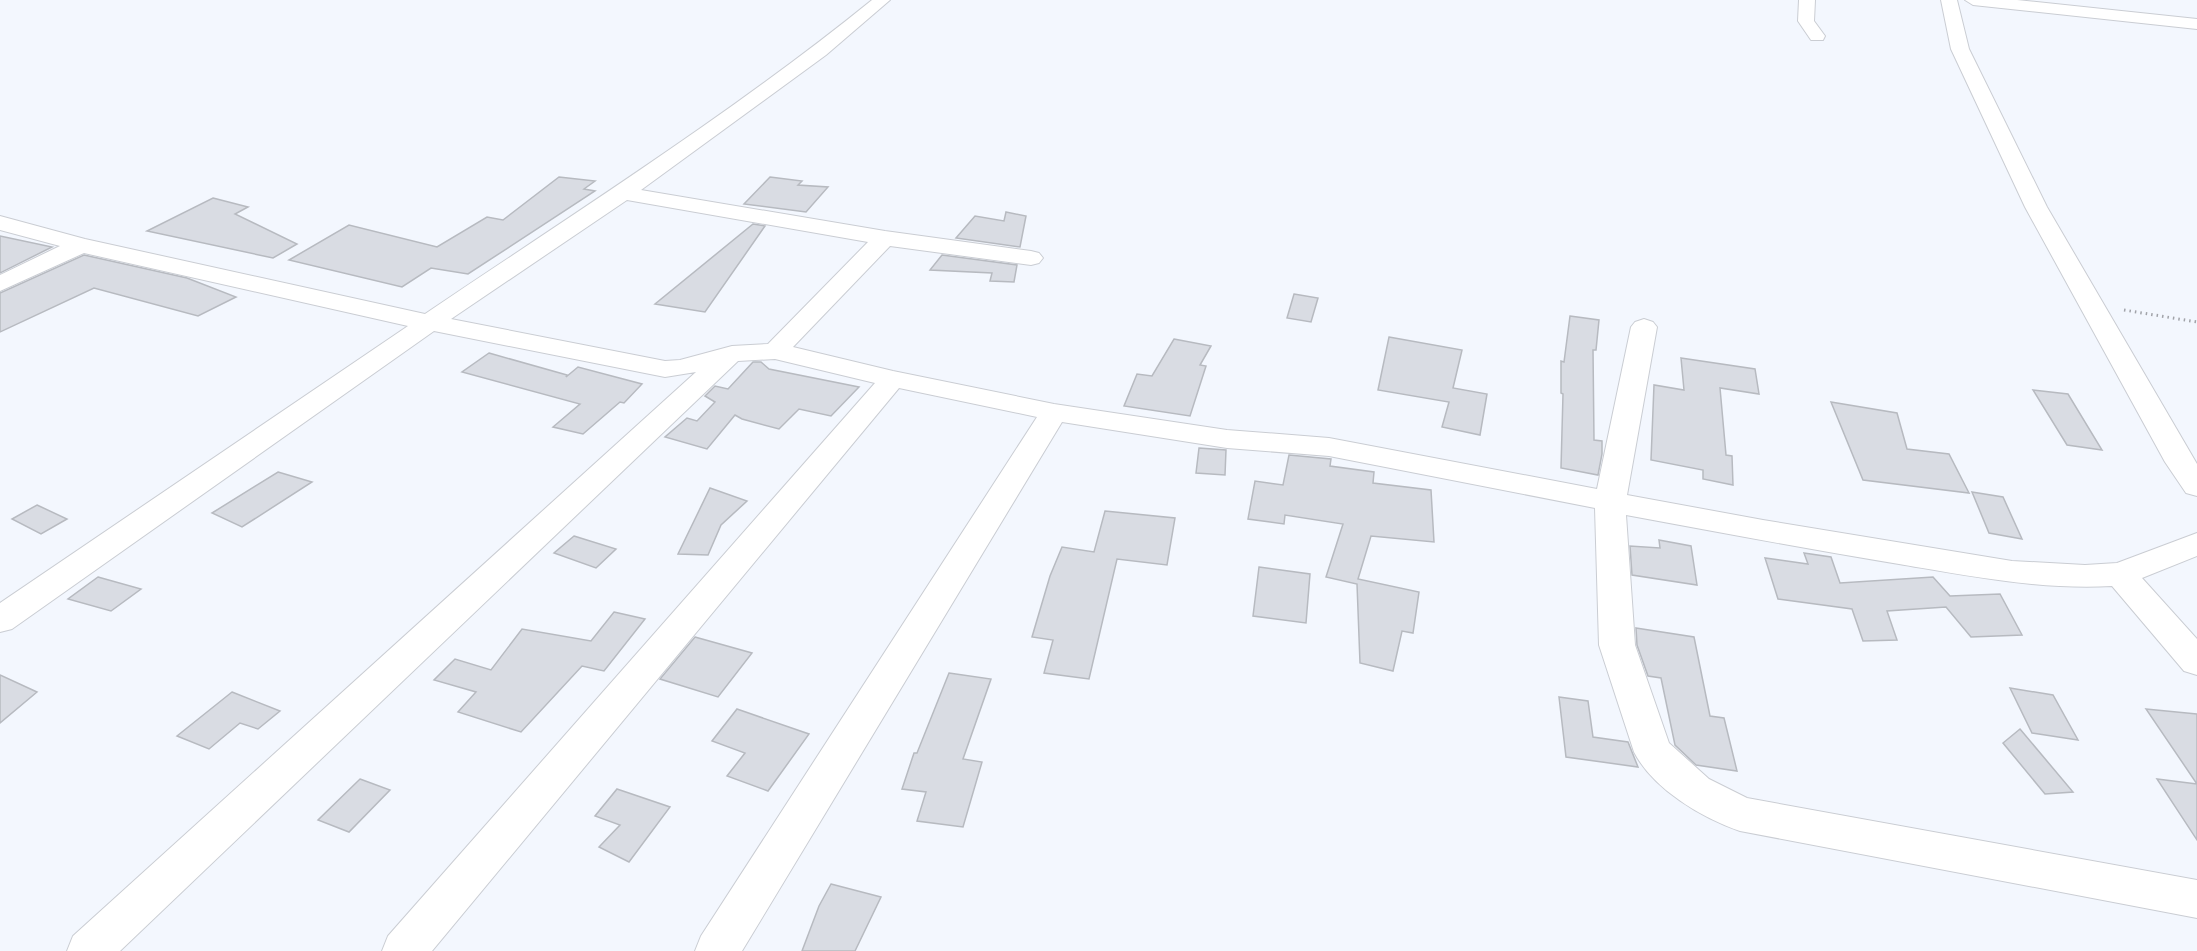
<svg xmlns="http://www.w3.org/2000/svg" width="2197" height="951" font-family="'Libre Baskerville',serif">
<style>
.building{fill:#d9dce3;stroke:#b7bac0;stroke-width:1.5}
.lines{fill:none;stroke-linecap:round;stroke-linejoin:round}
.street-casing{stroke:#cacdd3;stroke-width:2}
.path{stroke:#a1a3a9;stroke-width:3;stroke-dasharray:1.5 4;stroke-linecap:butt}
.street{fill:#fff;fill-rule:evenodd}
</style>
<rect width="100%" height="100%" fill="#f3f7fe"/>
<g class="building">
<polygon points="559,177 595,181 584,189 595,191 468,274 431,268 402,287 289,260 349,225 437,247 487,217 503,220"/>
<polygon points="770,177 802,181 798,185 828,187 806,212 744,204"/>
<polygon points="213,198 248,207 235,214 297,244 273,258 147,231"/>
<polygon points="1006,212 1026,216 1020,247 956,238 975,216 1004,221"/>
<polygon points="753,224 765,226 705,312 655,304"/>
<polygon points="0,236 52,247 0,273"/>
<polygon points="84,255 187,278 236,297 198,316 94,288 0,332 0,293"/>
<polygon points="942,255 1017,265 1014,282 990,281 992,273 930,270"/>
<polygon points="1294,294 1318,298 1311,322 1287,318"/>
<polygon points="1570,316 1599,320 1596,350 1593,350 1594,440 1602,441 1602,454 1598,475 1561,468 1563,394 1561,393 1561,361 1564,362"/>
<polygon points="1389,337 1462,350 1453,388 1487,394 1480,435 1442,427 1449,402 1378,390"/>
<polygon points="1174,339 1211,346 1200,365 1206,366 1190,416 1124,406 1137,374 1152,376"/>
<polygon points="489,353 567,375 566,377 578,367 642,384 624,403 620,402 583,434 553,427 580,404 462,372"/>
<polygon points="1681,358 1755,369 1759,394 1720,388 1726,455 1732,456 1733,485 1703,479 1703,470 1651,460 1654,385 1684,390"/>
<polygon points="753,362 761,362 769,369 859,387 831,416 799,409 779,429 742,419 735,415 707,449 665,437 687,418 697,421 715,402 705,396 715,386 728,389"/>
<polygon points="2033,390 2068,394 2102,450 2067,445"/>
<polygon points="1831,402 1897,413 1907,449 1949,454 1969,493 1863,480"/>
<polygon points="1199,448 1226,450 1225,475 1196,473"/>
<polygon points="1289,455 1331,459 1330,466 1374,472 1373,483 1431,490 1434,542 1371,536 1358,579 1419,592 1413,633 1402,631 1393,671 1360,663 1357,584 1326,577 1343,524 1285,515 1284,524 1248,519 1255,481 1283,485"/>
<polygon points="278,472 312,482 242,527 212,513"/>
<polygon points="710,488 747,501 721,525 708,555 678,554"/>
<polygon points="1972,492 2003,497 2022,539 1989,533"/>
<polygon points="37,505 67,519 41,534 12,519"/>
<polygon points="1105,511 1175,518 1167,565 1117,559 1089,679 1044,673 1053,640 1032,637 1050,576 1062,547 1094,552"/>
<polygon points="574,536 616,549 596,568 554,553"/>
<polygon points="1659,540 1691,546 1697,585 1632,575 1630,546 1660,548"/>
<polygon points="1804,553 1831,557 1840,583 1933,577 1950,596 2000,594 2022,635 1971,637 1946,607 1887,611 1897,640 1863,641 1852,609 1778,599 1765,558 1808,564"/>
<polygon points="1259,567 1310,574 1306,623 1253,616"/>
<polygon points="98,577 141,589 111,611 68,599"/>
<polygon points="614,612 645,619 604,671 582,666 521,732 458,712 476,692 434,680 455,659 491,670 522,629 591,641"/>
<polygon points="1636,628 1694,637 1710,716 1724,718 1737,771 1696,765 1675,745 1661,678 1648,676 1637,645"/>
<polygon points="695,637 752,653 718,697 660,679"/>
<polygon points="949,673 991,679 963,759 982,762 963,827 917,821 926,792 902,789 914,753 917,753"/>
<polygon points="0,675 37,692 0,723"/>
<polygon points="2010,688 2053,695 2078,740 2032,733"/>
<polygon points="232,692 280,711 258,729 240,723 209,749 177,736"/>
<polygon points="1559,697 1588,701 1593,737 1628,742 1638,767 1566,757"/>
<polygon points="737,709 809,734 768,791 727,776 745,753 712,741"/>
<polygon points="2146,709 2197,714 2197,840 2157,779 2197,784"/>
<polygon points="2020,729 2073,792 2045,794 2003,743"/>
<polygon points="360,779 390,790 349,832 318,820"/>
<polygon points="617,789 670,807 629,862 599,847 620,825 595,816"/>
<polygon points="831,884 881,897 855,951 802,951 819,906"/>
</g>
<g class="lines">
<g class="street-casing">
<g id="street">
<path d="M 872,0 L 890,0 L 826,55 L 641,190 L 885,231 L 1031,251 L 1039,253 L 1043,258 L 1039,263 L 1031,265 L 890,246 L 793,347 L 893,371 L 1054,404 L 1227,430 L 1329,438 L 1597,489 L 1631,327 L 1635,322 L 1644,319 L 1653,322 L 1657,327 L 1627,495 L 1763,520 L 2012,561 L 2085,565 L 2117,563 L 2197,533 L 2197,556 L 2142,578 L 2197,639 L 2197,675 L 2184,671 L 2112,586 C 2040,590 1970,576 1899,564 C 1808,549 1717,532 1626,515 L 1635,645 L 1669,743 L 1709,779 L 1747,798 L 2197,880 L 2197,918 L 1740,831 C 1702,818 1653,789 1634,752 L 1599,645 L 1595,508 L 1329,456 L 1227,448 L 1062,422 L 742,951 L 695,951 L 701,936 L 1037,417 L 899,388 L 432,951 L 382,951 L 388,936 L 875,383 L 775,359 L 738,361 L 120,951 L 67,951 L 73,936 L 696,372 L 665,377 L 434,331 L 12,629 L 0,632 L 0,603 L 408,326 L 84,253 L 0,291 L 0,275 L 60,246 L 0,230 L 0,216 L 85,239 L 425,314 C 576,212 730,115 872,0 ZM 627,200 L 868,242 L 768,344 L 732,346 L 680,360 L 665,361 L 451,319 Z"/>
<polygon points="1799,0 1815,0 1814,21 1825,36 1823,40 1811,40 1798,21"/>
<polygon points="1941,0 1957,0 1969,49 2047,207 2197,464 2197,496 2186,493 2165,462 2025,207 1951,49"/>
<polygon points="1965,0 2017,0 2197,19 2197,29 1973,5"/>
</g>
</g>
<polyline class="path" points="2124,310 2197,322"/>
<use href="#street" class="street"/>
</g>
</svg>
